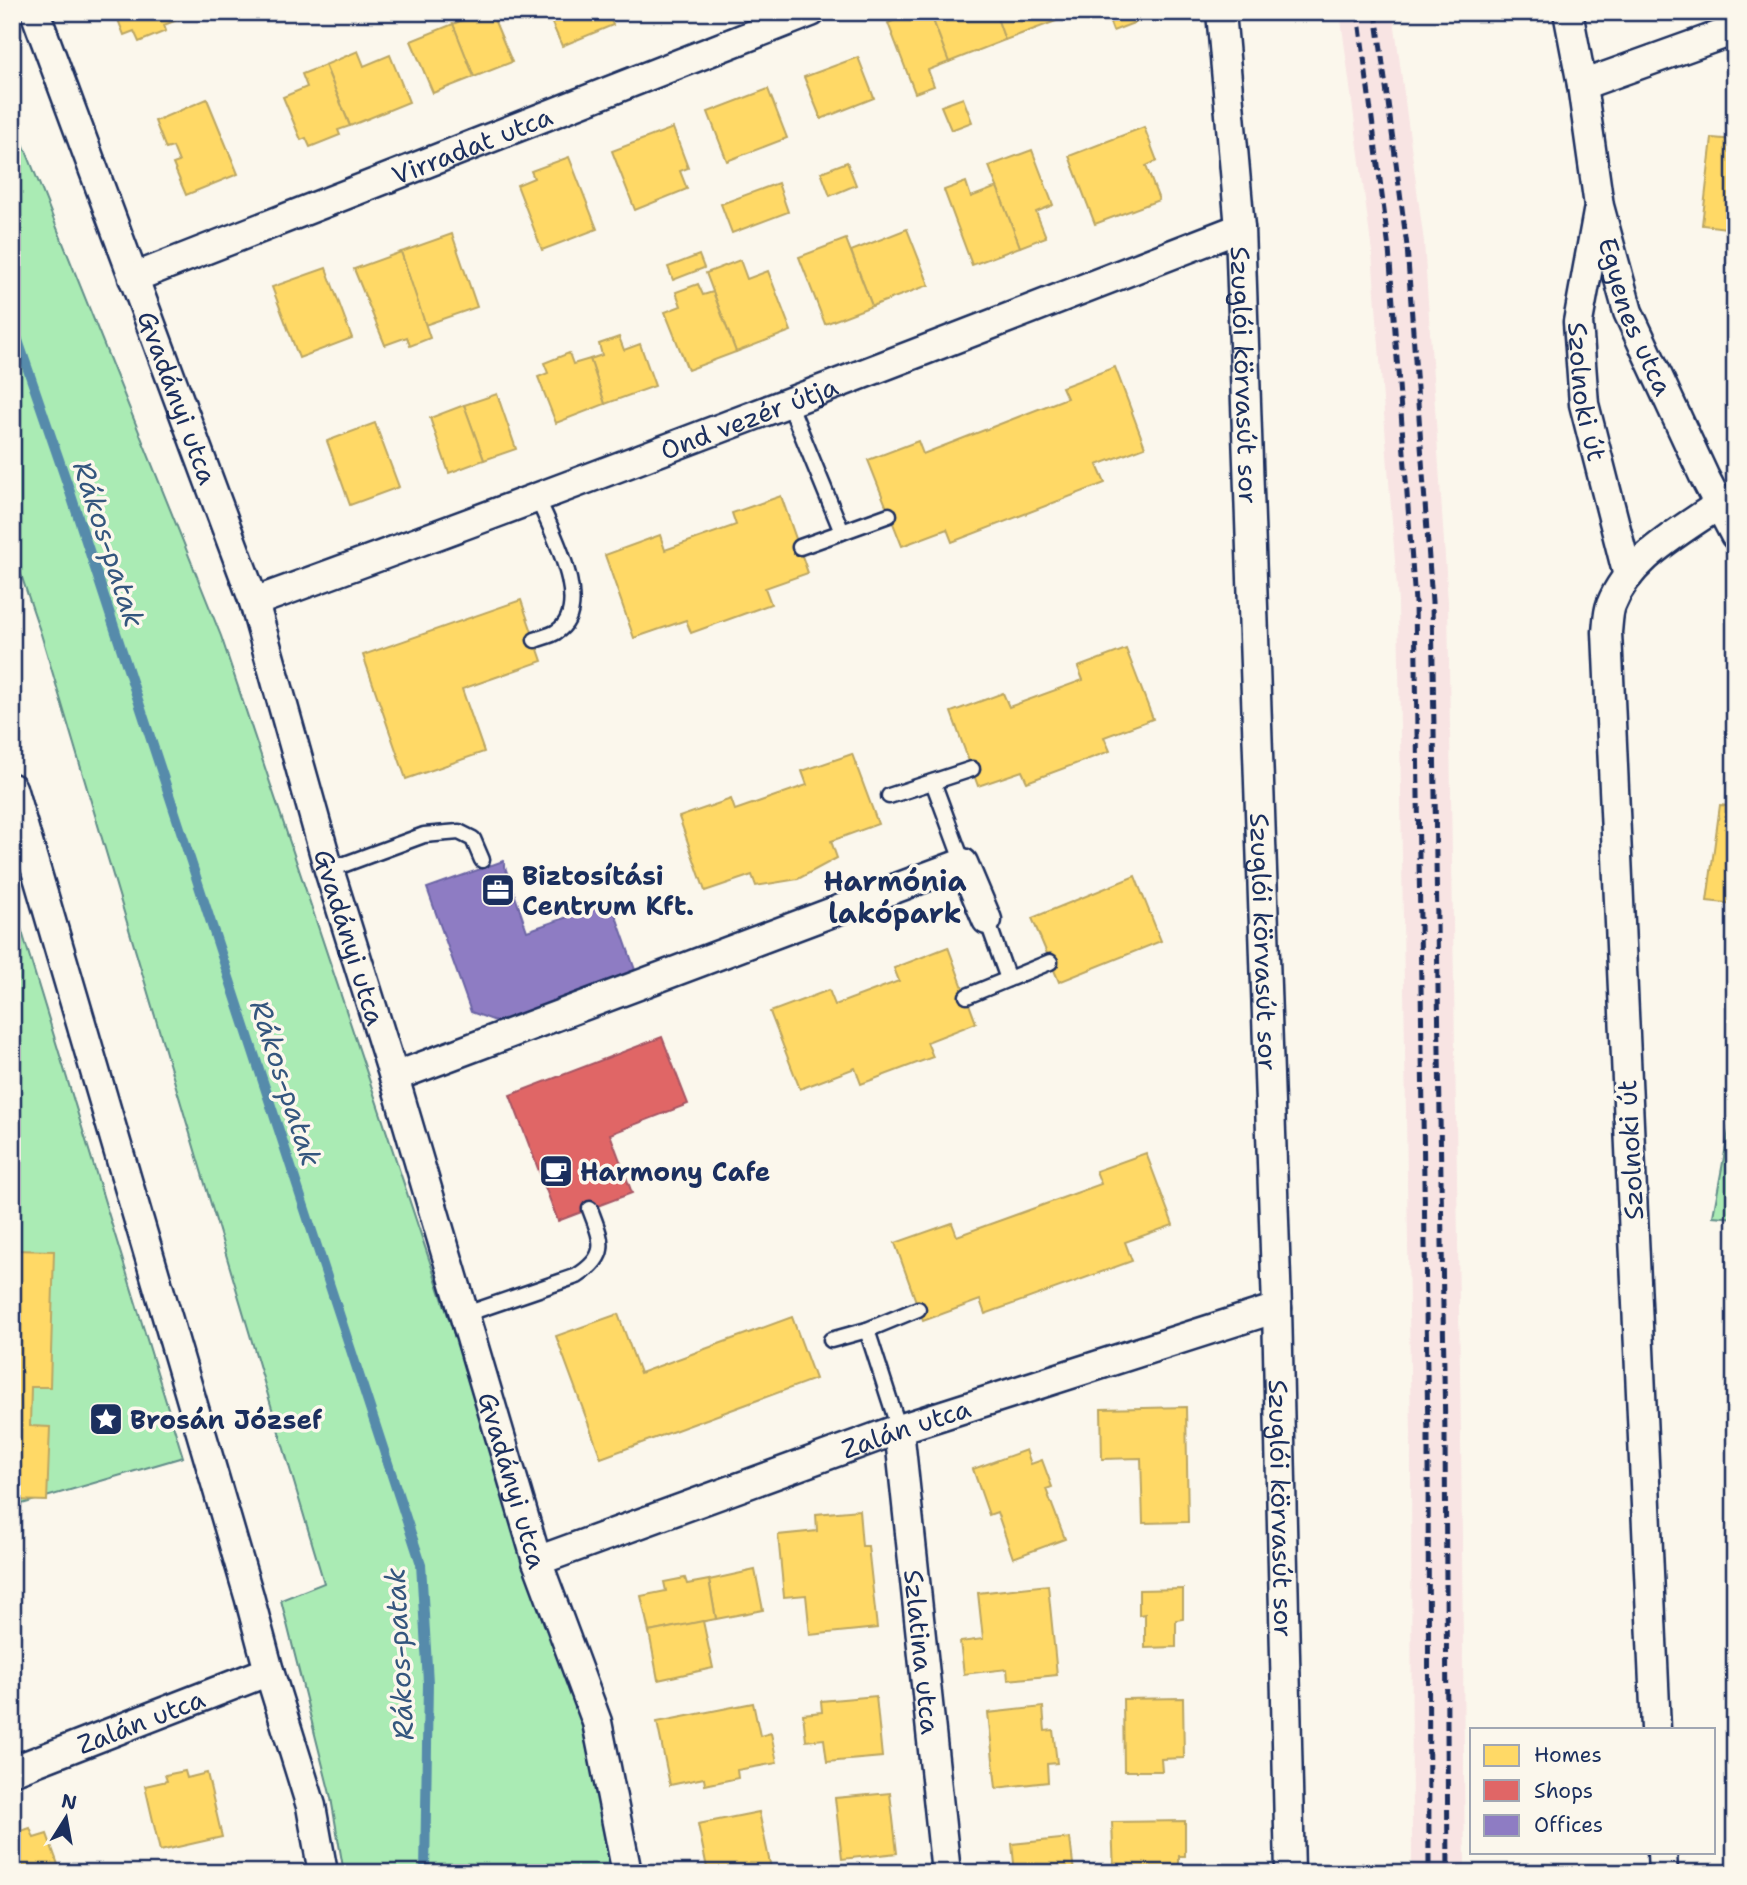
<svg xmlns="http://www.w3.org/2000/svg" width="1747" height="1885" font-family="'Shantell Sans',sans-serif">
<style>
.built{fill:#f8e4e3}
.green{fill:#aaebb4;stroke:#628d89;stroke-width:2}
.homes{fill:#ffd966;stroke:#bba664;stroke-width:2}
.shops{fill:#e06666;stroke:#a55664;stroke-width:2}
.offices{fill:#8e7cc3;stroke:#6c65a5;stroke-width:2}
.lines{fill:none;stroke-linecap:round;stroke-linejoin:round}
.stream{stroke:#568bab;stroke-width:10}
.service-casing{stroke:#1b2f5e;stroke-width:19}
.minor-casing{stroke:#1b2f5e;stroke-width:33}
.service{stroke:#fbf7ec;stroke-width:14}
.minor{stroke:#fbf7ec;stroke-width:28}
.rail{stroke:#1b2f5e;stroke-width:5;stroke-dasharray:10 5;stroke-linecap:butt}
.labels{text-anchor:middle;dominant-baseline:central;stroke-width:7;stroke-linejoin:round;paint-order:stroke}
.street-label{font-size:26px;fill:#1b2f5e;stroke:#fbf7ec}
.poi-label{font-size:26px;font-weight:bold;fill:#1b2f5e;stroke:#fbf7ec;text-anchor:start}
.water-label{font-size:28px;font-style:italic;fill:#34567e;stroke:#fbf7ec}
.neighbourhood-label{font-size:28px;font-weight:bold;fill:#1b2f5e;stroke:#fbf7ec}
</style>
<rect width="100%" height="100%" fill="#fbf7ec"/>
<filter id="ink" filterUnits="userSpaceOnUse"><feTurbulence type="fractalNoise" baseFrequency=".0143" numOctaves="2"/><feDisplacementMap in="SourceGraphic" scale="14" xChannelSelector="R" yChannelSelector="G"/><feConvolveMatrix kernelMatrix="1 2 1 2 8 2 1 2 1" color-interpolation-filters="sRGB"/></filter>
<g filter="url(#ink)">
<polygon class="built" points="1340,12 1393,12 1424,242 1448,602 1461,1434 1465,1873 1412,1873 1411,1437 1398,602 1372,252"/>
<g class="green">
<polygon points="12,116 221,636 574,1693 616,1873 344,1873 331,1798 281,1600 324,1583 41,634 12,548"/>
<polygon points="12,899 183,1457 12,1507"/>
<polygon points="1735,1098 1735,1218 1713,1216"/>
</g>
<g class="homes">
<polygon points="115,12 177,12 180,19 164,25 166,31 139,42 134,31 124,35"/>
<polygon points="481,12 491,12 512,62 474,77 453,24"/>
<polygon points="547,12 608,12 613,25 562,46"/>
<polygon points="915,12 930,12 949,62 928,70 934,86 915,93 888,23"/>
<polygon points="930,12 995,12 1005,40 949,62"/>
<polygon points="995,12 1056,12 1059,20 1005,40"/>
<polygon points="1106,12 1160,12 1160,13 1113,31"/>
<polygon points="453,24 474,77 433,93 411,41"/>
<polygon points="358,51 364,66 390,55 409,102 350,126 325,65"/>
<polygon points="858,57 874,98 821,119 804,77"/>
<polygon points="325,65 350,126 338,130 340,135 310,147 306,138 301,140 283,97 307,87 302,74"/>
<polygon points="768,89 787,138 727,161 708,112"/>
<polygon points="963,98 972,122 951,130 941,106"/>
<polygon points="207,99 238,174 186,195 173,164 179,162 173,147 166,149 155,121"/>
<polygon points="1144,127 1157,161 1146,166 1159,200 1095,224 1069,156"/>
<polygon points="673,128 688,168 680,171 687,189 635,210 612,151"/>
<polygon points="1712,138 1735,140 1735,229 1702,225"/>
<polygon points="1032,150 1053,205 1036,212 1046,237 1020,247 989,166"/>
<polygon points="569,157 597,229 542,250 517,185 534,178 531,171"/>
<polygon points="847,162 856,185 830,196 821,172"/>
<polygon points="966,182 971,197 997,187 1020,247 972,265 944,190"/>
<polygon points="778,183 788,212 732,233 721,204"/>
<polygon points="907,229 929,285 872,306 851,251"/>
<polygon points="452,234 477,307 425,325 401,252"/>
<polygon points="846,239 872,306 825,324 799,257"/>
<polygon points="401,252 430,338 410,346 407,337 385,345 354,269"/>
<polygon points="699,255 704,268 673,280 668,267"/>
<polygon points="740,260 747,279 768,271 791,331 736,352 706,273"/>
<polygon points="326,268 352,338 299,358 272,287"/>
<polygon points="698,284 703,295 713,292 736,352 688,370 665,312 681,306 676,292"/>
<polygon points="619,337 624,350 640,344 655,386 605,404 590,359 602,355 599,344"/>
<polygon points="569,353 573,364 590,359 605,404 556,423 538,377 548,373 544,363"/>
<polygon points="1115,367 1145,447 1097,465 1105,483 952,542 947,529 902,546 868,460 918,441 923,454 1067,398 1062,387"/>
<polygon points="497,394 516,449 484,460 464,405"/>
<polygon points="464,405 484,460 449,473 430,418"/>
<polygon points="375,423 399,487 350,505 327,441"/>
<polygon points="781,496 808,573 765,588 771,604 691,633 686,620 634,638 605,555 660,535 665,550 736,525 732,513"/>
<polygon points="521,600 542,661 462,689 484,752 406,779 363,655"/>
<polygon points="1126,649 1153,719 1104,737 1110,751 1027,782 1022,771 978,786 951,712 1003,693 1009,707 1083,680 1078,667"/>
<polygon points="852,754 878,824 831,841 837,858 798,879 756,886 752,875 705,891 679,817 731,799 735,810 807,785 802,771"/>
<polygon points="1720,805 1735,807 1735,904 1707,901"/>
<polygon points="1135,876 1161,941 1059,982 1032,918"/>
<polygon points="948,947 976,1023 927,1042 933,1057 861,1084 855,1068 800,1089 770,1012 829,990 835,1005 899,981 894,968"/>
<polygon points="1146,1153 1173,1225 1125,1242 1132,1261 985,1314 980,1300 923,1321 895,1243 952,1223 957,1236 1101,1184 1096,1171"/>
<polygon points="12,1250 54,1251 50,1387 31,1387 30,1426 50,1427 47,1501 12,1500"/>
<polygon points="618,1314 640,1373 792,1317 815,1379 601,1458 556,1336"/>
<polygon points="1735,1326 1735,1356 1730,1355"/>
<polygon points="1186,1407 1188,1522 1143,1523 1141,1458 1102,1459 1101,1409"/>
<polygon points="1026,1450 1031,1464 1042,1460 1052,1487 1046,1489 1065,1539 1013,1558 997,1512 989,1515 973,1469"/>
<polygon points="859,1510 862,1546 868,1546 877,1628 810,1635 806,1595 784,1597 778,1535 817,1531 816,1514"/>
<polygon points="1735,1541 1735,1574 1729,1573"/>
<polygon points="755,1570 763,1610 716,1619 709,1580"/>
<polygon points="685,1578 687,1584 709,1580 716,1619 649,1632 641,1596 666,1591 664,1582"/>
<polygon points="1048,1585 1057,1675 1008,1680 1007,1669 964,1674 960,1642 983,1639 978,1593"/>
<polygon points="1183,1589 1183,1619 1176,1620 1176,1647 1145,1648 1145,1614 1139,1615 1139,1590"/>
<polygon points="703,1621 713,1668 658,1680 649,1632"/>
<polygon points="876,1696 882,1757 827,1762 824,1739 806,1741 803,1714 822,1712 821,1701"/>
<polygon points="1183,1698 1184,1758 1161,1759 1162,1771 1124,1771 1123,1699"/>
<polygon points="753,1703 760,1736 771,1733 777,1763 737,1770 738,1778 705,1785 704,1778 670,1785 657,1722"/>
<polygon points="1043,1707 1045,1731 1053,1730 1057,1763 1047,1764 1048,1782 996,1788 988,1713"/>
<polygon points="1735,1724 1735,1772 1727,1771"/>
<polygon points="185,1771 187,1778 207,1773 222,1837 160,1851 145,1786 167,1781 165,1775"/>
<polygon points="890,1793 897,1853 842,1859 835,1798"/>
<polygon points="759,1812 772,1873 708,1873 698,1824"/>
<polygon points="1185,1821 1185,1856 1179,1856 1179,1873 1114,1873 1112,1822"/>
<polygon points="30,1828 34,1838 47,1834 61,1873 12,1873 12,1834"/>
<polygon points="1070,1838 1074,1873 1015,1873 1012,1844"/>
</g>
<polygon class="shops" points="662,1037 688,1104 610,1134 632,1193 558,1221 510,1095"/>
<polygon class="offices" points="503,861 527,931 611,902 635,970 498,1022 471,1012 427,888"/>
<g class="lines">
<polyline class="stream" points="12,323 67,483 421,1564 428,1683 425,1873"/>
<g class="service-casing">
<g id="service">
<polyline points="789,403 842,532 800,547"/>
<polyline points="842,532 889,515"/>
<path d="M 535,640 C 542,637 550,636 556,632 C 595,608 550,529 538,499"/>
<polyline points="933,782 963,863"/>
<polyline points="889,796 972,769"/>
<polyline points="329,870 424,835 459,832 473,839 482,860"/>
<polyline points="987,920 1008,979"/>
<polyline points="967,996 1050,962"/>
<path d="M 463,1315 L 577,1276 C 610,1255 602,1241 590,1209"/>
<polyline points="867,1330 918,1309"/>
<polyline points="831,1340 867,1330 899,1429"/>
</g>
</g>
<g class="minor-casing">
<g id="minor">
<path id="s1" d="M 35,12 L 254,602 L 329,870 L 394,1077 L 537,1561 L 597,1722 L 627,1873"/>
<path id="s2" d="M 1221,12 L 1240,228 L 1277,1308 L 1290,1873"/>
<path id="s3" d="M 1568,12 L 1582,85 L 1599,206 L 1628,312 L 1704,476 L 1735,535"/>
<polyline points="1582,85 1735,30"/>
<path id="s4" d="M 1598,212 L 1578,322 L 1584,404 L 1628,576"/>
<path id="s5" d="M 133,278 L 811,12"/>
<path id="s6" d="M 254,602 C 585,482 913,355 1240,228"/>
<polyline points="12,788 249,1596 269,1671 311,1806 323,1873"/>
<polyline points="394,1077 963,863 987,920"/>
<path id="s7" d="M 899,1429 L 946,1873"/>
<path id="s8" d="M 537,1561 L 899,1429 L 1277,1308"/>
<path d="M 1656,1729 L 1607,632 C 1608,624 1608,613 1611,605 C 1629,558 1680,532 1718,505"/>
<path id="s9" d="M 12,1771 L 269,1671"/>
<polyline points="1662,1852 1663,1873"/>
</g>
</g>
<use href="#service" class="service"/>
<use href="#minor" class="minor"/>
<g class="rail">
<polyline points="1358,12 1389,249 1415,602 1428,1436 1429,1873"/>
<polyline points="1376,12 1407,246 1432,602 1445,1435 1448,1873"/>
</g>
</g>
</g>
<defs>
<g id="office-square" transform="scale(1.75)"><rect x="-9" y="-9" width="18" height="18" rx="4" fill="#1b2f5e" stroke="#fbf7ec"/><path d="M-6-3h4V-5.5h4V-3h4V5H-6ZM-1-4.5V-3h2v-1.5ZM-6 0V1H6V0Z" fill="#fff"/></g>
<g id="cafe-square" transform="scale(1.75)"><rect x="-9" y="-9" width="18" height="18" rx="4" fill="#1b2f5e" stroke="#fbf7ec"/><path d="M-5.5-4.5H6V0H3Q3 3.5 0 3.5H-2.5Q-5.5 3.5-5.5 0ZM3-3.2v2h1.7v-2ZM-6 4.5H4V6H-6Z" fill="#fff"/></g>
<g id="sight-square" transform="scale(1.75)"><rect x="-9" y="-9" width="18" height="18" rx="4" fill="#1b2f5e" stroke="#fbf7ec"/><path d="M0-6L1.8-2.2L6-1.7L2.9 1.2L3.7 5.4L0 3.3L-3.7 5.4L-2.9 1.2L-6-1.7L-1.8-2.2Z" fill="#fff"/></g>
</defs>
<g fill-rule="evenodd">
<use href="#office-square" x="498" y="890"/>
<use href="#cafe-square" x="556" y="1171"/>
<use href="#sight-square" x="106" y="1419"/>
</g>
<g class="labels">
<g class="street-label">
<text stroke="none"><textPath href="#s5" startOffset="364">Virradat utca</textPath></text>
<text stroke="none"><textPath href="#s3" startOffset="313">Egyenes utca</textPath></text>
<text stroke="none"><textPath href="#s2" startOffset="364">Szuglói körvasút sor</textPath></text>
<text stroke="none"><textPath href="#s4" startOffset="182">Szolnoki út</textPath></text>
<text stroke="none"><textPath href="#s1" startOffset="411">Gvadányi utca</textPath></text>
<text stroke="none"><textPath href="#s6" startOffset="528">Ond vezér útja</textPath></text>
<text stroke="none"><textPath href="#s1" startOffset="978">Gvadányi utca</textPath></text>
<text stroke="none"><textPath href="#s2" startOffset="931">Szuglói körvasút sor</textPath></text>
<text transform="translate(1630 1150) rotate(-93)">Szolnoki út</text>
<text stroke="none"><textPath href="#s8" startOffset="392">Zalán utca</textPath></text>
<text stroke="none"><textPath href="#s1" startOffset="1545">Gvadányi utca</textPath></text>
<text stroke="none"><textPath href="#s2" startOffset="1498">Szuglói körvasút sor</textPath></text>
<text stroke="none"><textPath href="#s7" startOffset="224">Szlatina utca</textPath></text>
<text stroke="none"><textPath href="#s9" startOffset="138">Zalán utca</textPath></text>
</g>
<g class="poi-label">
<text x="522" y="875">Biztosítási<tspan x="522" dy="30">Centrum Kft.</tspan></text>
<text x="580" y="1171">Harmony Cafe</text>
<text x="130" y="1419">Brosán József</text>
</g>
<g class="water-label">
<text transform="translate(109 544) rotate(72)">Rákos-patak</text>
<text transform="translate(286 1083) rotate(72)">Rákos-patak</text>
<text transform="translate(399 1654) rotate(-93)">Rákos-patak</text>
</g>
<g class="neighbourhood-label">
<text x="895" y="881">Harmónia<tspan x="895" dy="32">lakópark</tspan></text>
</g>
</g>
<rect width="1747" height="1885" fill="none" stroke="#fbf7ec" stroke-width="42"/>
<rect x="21" y="21" width="1705" height="1843" fill="none" stroke="#1b2f5e" stroke-width="2.5" filter="url(#ink)"/>
<rect x="1470" y="1728" width="245" height="126" fill="#fbf7ec" stroke="#a1a7b3" stroke-width="2"/>
<rect x="1484" y="1745" width="35" height="21" fill="#ffd966" stroke="#a1a7b3" stroke-width="2"/>
<text x="1534" y="1762" font-size="21" fill="#1b2f5e">Homes</text>
<rect x="1484" y="1780" width="35" height="21" fill="#e06666" stroke="#a1a7b3" stroke-width="2"/>
<text x="1534" y="1798" font-size="21" fill="#1b2f5e">Shops</text>
<rect x="1484" y="1815" width="35" height="21" fill="#8e7cc3" stroke="#a1a7b3" stroke-width="2"/>
<text x="1534" y="1832" font-size="21" fill="#1b2f5e">Offices</text>
<g transform="translate(66 1818) rotate(11)" stroke="#fbf7ec" stroke-width="5" paint-order="stroke">
<path d="M0-5L12 26L0 18L-12 26Z" fill="#1b2f5e"/>
<text y="-10" font-size="19" font-weight="bold" text-anchor="middle" fill="#1b2f5e">N</text>
</g>
</svg>
